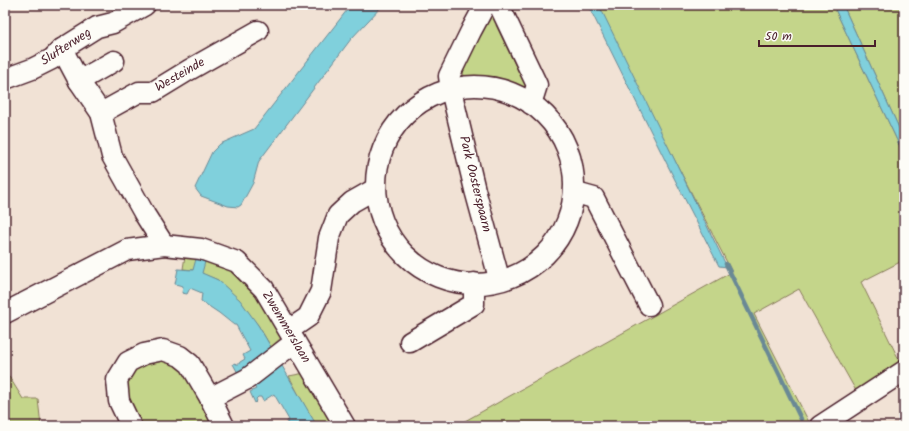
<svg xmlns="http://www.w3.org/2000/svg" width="909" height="431" font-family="Kalam,sans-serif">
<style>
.green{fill:#c4d58a;stroke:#877a5a}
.water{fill:#80d0dc;stroke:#6a8995}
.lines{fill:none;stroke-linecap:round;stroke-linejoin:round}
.stream{stroke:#6a8995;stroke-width:4.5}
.minor-casing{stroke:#4a1f2b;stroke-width:23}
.minor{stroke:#fdfcf7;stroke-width:20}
.labels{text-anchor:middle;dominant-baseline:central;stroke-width:3;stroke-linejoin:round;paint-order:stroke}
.street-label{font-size:13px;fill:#4a1f2b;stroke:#fdfcf7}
</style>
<rect width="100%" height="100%" fill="#f1e2d5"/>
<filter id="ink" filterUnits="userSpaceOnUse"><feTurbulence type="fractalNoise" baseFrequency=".025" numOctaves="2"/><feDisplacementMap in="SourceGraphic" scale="8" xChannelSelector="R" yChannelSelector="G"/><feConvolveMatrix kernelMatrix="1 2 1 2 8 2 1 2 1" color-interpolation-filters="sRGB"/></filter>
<g filter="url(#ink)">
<g class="green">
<polygon points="595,5 833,5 904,155 904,260 861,282 904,370 860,398 799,289 754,314 811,426 456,426 732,272"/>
<polygon points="843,5 904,5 904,139"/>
<polygon points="488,12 497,13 502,22 496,25 519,73 525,71 528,83 523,88 500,81 485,79 465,78 462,70 490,18 483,15"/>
<polygon points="185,256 202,259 225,266 240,279 257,294 283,336 271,347 258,325 218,280 193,270 183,269"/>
<polygon points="159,359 182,367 220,426 134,426 127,413 126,381 136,368"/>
<polygon points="5,370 23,399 38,399 41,426 5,426"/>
<polygon points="305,373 336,426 315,426 289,376"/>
</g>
<g class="water">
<polygon points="351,5 383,5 351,39 259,161 253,183 241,205 238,207 228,206 201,196 195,188 212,152 220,144 254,129"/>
<polygon points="588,5 599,5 727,267 719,266 670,170"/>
<polygon points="833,5 843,5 904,139 904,155"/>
<polygon points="196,259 205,262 202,273 218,280 240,300 258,325 271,347 317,426 287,426 287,421 289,420 274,394 263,401 261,397 258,397 256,399 257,401 255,403 250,392 256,389 244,372 239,375 233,364 235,363 236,364 239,364 240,362 245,359 243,355 250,351 236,325 234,325 219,313 201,301 202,293 190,288 187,294 182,293 183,286 175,284 178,269 193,270"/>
</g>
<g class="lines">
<polyline class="stream" points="726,264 801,419"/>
<g class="minor-casing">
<g id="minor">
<polyline points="485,5 471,31 449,76 451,90 475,190 499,278"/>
<polyline points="499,5 537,85 531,104"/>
<polyline points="62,49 79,81 101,113 112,156 145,215 164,245"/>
<polyline points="5,79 32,69 52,59 62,49 97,27 113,23 145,5"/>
<polyline points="79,81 114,61"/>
<circle cx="475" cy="185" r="99"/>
<polyline points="101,113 139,92 153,92 189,70 258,31"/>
<polyline points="576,193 594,198 649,305"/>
<polyline points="5,313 127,250 164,245 201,249 237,262 264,289 345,426"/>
<polyline points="289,330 308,317 321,291 329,238 338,215 352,202 375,189"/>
<polyline points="410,342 474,304 474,283"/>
<polyline points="210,398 247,379 295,342"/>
<polyline points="131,426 119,401 117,380 128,362 144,354 163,350 180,356 190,364 210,398 224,426"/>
<polyline points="820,426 904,371"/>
</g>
</g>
<use href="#minor" class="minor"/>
</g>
</g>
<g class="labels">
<g class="street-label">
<text transform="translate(66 47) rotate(-33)">Slufterweg</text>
<text transform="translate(180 75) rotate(-30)">Westeinde</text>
<text transform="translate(475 184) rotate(76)">Park Oosterspaarn</text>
<text transform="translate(286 327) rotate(59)">Zwemmerslaan</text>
</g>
</g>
<rect width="909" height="431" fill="none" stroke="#fdfcf7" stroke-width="20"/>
<rect x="10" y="10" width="889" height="411" fill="none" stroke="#4a1f2b" stroke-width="1.5" filter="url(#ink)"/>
<path d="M759 40v6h116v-6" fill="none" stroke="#4a1f2b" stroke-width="2"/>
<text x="765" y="40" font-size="12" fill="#4a1f2b" stroke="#fdfcf7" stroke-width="3" paint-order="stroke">50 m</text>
</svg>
